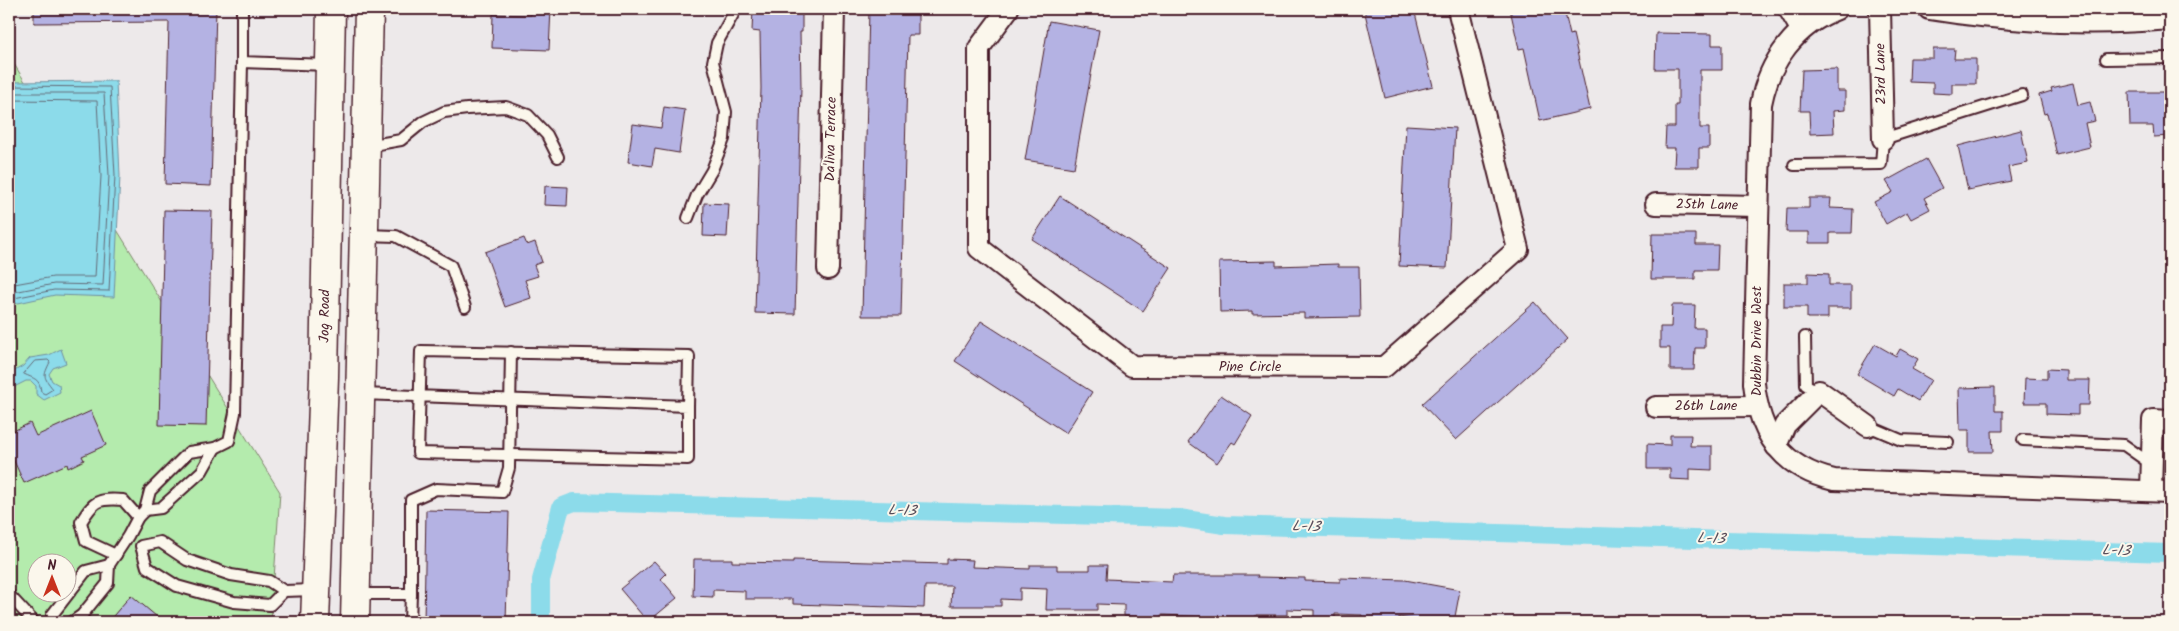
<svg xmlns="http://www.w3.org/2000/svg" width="2179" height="631" font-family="Kalam,sans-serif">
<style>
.green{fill:#b4ebad;stroke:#7f856c;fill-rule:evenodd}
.water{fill:#8cdbea;stroke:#72909e}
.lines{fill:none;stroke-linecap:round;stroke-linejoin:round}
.shore{stroke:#646a77;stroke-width:1}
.canal{stroke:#8cdbea;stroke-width:18}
.building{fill:#b4b2e3;stroke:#4a1f2b}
.service-casing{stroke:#4a1f2b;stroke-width:14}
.minor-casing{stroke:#4a1f2b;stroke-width:24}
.secondary-casing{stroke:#4a1f2b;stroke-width:31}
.service{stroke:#fbf7ec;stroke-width:10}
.minor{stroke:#fbf7ec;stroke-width:20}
.secondary{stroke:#fbf7ec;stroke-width:28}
.labels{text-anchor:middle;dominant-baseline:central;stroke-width:4;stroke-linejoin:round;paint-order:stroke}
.street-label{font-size:14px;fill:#4a1f2b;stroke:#fbf7ec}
.water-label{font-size:15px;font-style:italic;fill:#5a4e5b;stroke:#fbf7ec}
</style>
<rect width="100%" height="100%" fill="#ede9ea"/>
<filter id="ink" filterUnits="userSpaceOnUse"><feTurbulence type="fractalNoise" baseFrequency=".02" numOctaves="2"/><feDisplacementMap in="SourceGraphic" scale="10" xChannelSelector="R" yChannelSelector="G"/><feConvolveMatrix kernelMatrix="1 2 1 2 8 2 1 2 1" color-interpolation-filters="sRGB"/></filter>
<g filter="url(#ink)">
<path class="green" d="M 9,56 L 280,492 L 271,622 L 9,622 ZM 38,564 L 68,564 L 68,594 L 38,594 Z"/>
<g class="water">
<polygon points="116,81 120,176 114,297 55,295 9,305 9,82"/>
<polygon points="61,349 66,363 53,368 49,374 52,381 59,385 60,392 44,400 36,394 36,386 31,381 26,381 14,387 9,374 23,366 30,358 49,355"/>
</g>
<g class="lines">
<g class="shore">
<polyline points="9,86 110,87 115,175 109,291 54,290 9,299"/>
<polyline points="9,93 104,93 109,175 103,285 54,284 9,293"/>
<polyline points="9,100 97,101 101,176 95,277 53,277 9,285"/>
<path d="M 35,361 L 48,360 L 50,362 C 43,377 43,376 53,389 L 45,394 L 41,392 C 40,378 34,379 24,374 Z"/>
</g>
<polyline class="canal" points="541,622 541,580 561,507 574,502 1179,518 1224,525 2170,553"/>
</g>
<g class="building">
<polygon points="34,9 216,9 211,186 165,184 169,22 34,23"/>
<polygon points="531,9 551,9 549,50 492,48 493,14 531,15"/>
<polygon points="753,9 802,9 802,32 800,32 801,87 795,314 755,313 761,88 760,32 752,31"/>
<polygon points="869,9 918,9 918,35 908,35 901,316 862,316"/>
<polygon points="1364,9 1414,9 1433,86 1385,98"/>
<polygon points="1510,9 1564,9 1570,35 1573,34 1590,109 1540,121 1524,48 1519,49"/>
<polygon points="1049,21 1099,30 1074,168 1025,160"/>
<polygon points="1656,33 1712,34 1712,45 1722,45 1722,70 1700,70 1700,128 1709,128 1709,148 1699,148 1699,167 1674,167 1675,148 1665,148 1666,127 1675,127 1675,105 1678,105 1678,69 1655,69"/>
<polygon points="1933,49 1955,49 1954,59 1976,59 1976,84 1952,84 1952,94 1933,93 1933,83 1909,82 1910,58 1933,58"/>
<polygon points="1837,69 1837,91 1845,91 1845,110 1833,111 1834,133 1810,134 1809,111 1800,111 1802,70"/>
<polygon points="2073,83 2078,105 2090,102 2095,121 2085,123 2090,147 2057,155 2047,113 2044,114 2039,95 2052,91 2051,88"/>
<polygon points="2129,92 2170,92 2170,136 2154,137 2153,126 2130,126"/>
<polygon points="664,107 685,110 679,153 655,149 652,166 628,162 633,124 661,128"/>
<polygon points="1406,125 1455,128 1447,268 1399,266"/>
<polygon points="2021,130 2028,163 2008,167 2011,181 1968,190 1958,146"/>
<polygon points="1926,159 1942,188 1924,198 1930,209 1911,219 1907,212 1886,224 1874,202 1893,192 1886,181"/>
<polygon points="545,186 568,187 567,206 544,205"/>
<polygon points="1060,196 1171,268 1143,311 1032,239"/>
<polygon points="1809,198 1831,198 1830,208 1853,209 1852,233 1830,233 1830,243 1809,243 1809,232 1786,232 1787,208 1809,208"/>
<polygon points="704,203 729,204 727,237 703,236"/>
<polygon points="164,210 212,211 206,426 159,425"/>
<polygon points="1652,234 1696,234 1696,245 1718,245 1717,270 1695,270 1695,279 1651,279"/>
<polygon points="524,238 527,245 535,242 542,262 534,265 538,276 525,280 531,298 505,307 485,252"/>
<polygon points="1276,261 1276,266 1338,264 1338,267 1359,267 1360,317 1304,318 1304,313 1252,314 1252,311 1220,312 1219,262"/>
<polygon points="1808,273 1829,274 1829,285 1851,285 1851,308 1828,308 1828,318 1807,318 1807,307 1784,307 1784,283 1808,283"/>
<polygon points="1535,302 1568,339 1456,440 1422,404"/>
<polygon points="1672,305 1695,305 1694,328 1705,328 1705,348 1695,348 1694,370 1670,370 1670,348 1660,348 1660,327 1671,327"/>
<polygon points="981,321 1092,392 1066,433 955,361"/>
<polygon points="1875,344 1896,356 1900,349 1918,359 1912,369 1931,380 1918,401 1898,389 1894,396 1857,374"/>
<polygon points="2047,369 2066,370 2066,380 2090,380 2089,405 2078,405 2078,415 2046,414 2046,403 2024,403 2025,378 2047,379"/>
<polygon points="1995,387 1995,411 2003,411 2003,431 1992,431 1993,452 1969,452 1969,430 1960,430 1959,388"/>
<polygon points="1221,395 1252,416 1235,444 1232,442 1217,463 1188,442"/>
<polygon points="91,411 106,445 82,456 84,460 68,468 67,464 24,483 9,450 9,433 30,423 36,436"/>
<polygon points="1670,435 1691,435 1690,446 1712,446 1712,470 1690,469 1690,480 1670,479 1670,469 1647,469 1647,444 1670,445"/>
<polygon points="426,510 509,512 506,622 424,622"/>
<polygon points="694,559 732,559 732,562 793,563 793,560 947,564 947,559 973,560 972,567 1030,569 1030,565 1057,565 1057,570 1090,570 1090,565 1107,565 1106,579 1172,582 1173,575 1258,575 1257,577 1305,578 1305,581 1340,582 1340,578 1405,580 1460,590 1454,622 1429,622 1399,617 1399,622 1361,622 1362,615 1335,614 1335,619 1314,618 1314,610 1287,609 1287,615 1256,615 1256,619 1161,615 1161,618 1124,616 1124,605 1097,604 1097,610 1046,610 1047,589 1020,588 1020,600 1001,599 1001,606 951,606 952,586 925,586 924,608 793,604 793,599 745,599 745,591 713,590 713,597 693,596"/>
<polygon points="654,561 666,574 661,579 677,598 648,622 620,589"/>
<polygon points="131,595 163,622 108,622"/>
</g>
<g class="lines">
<g class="service-casing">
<g id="service">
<polyline points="242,9 242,62 329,65"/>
<polyline points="2106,59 2170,58"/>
<polyline points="367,146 401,140 423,122 444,112 467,109 506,107 528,115 547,135 558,157"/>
<polyline points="1794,165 1881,164 1883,139 2022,95"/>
<polyline points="688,218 697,195 712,170 724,139 726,112 713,62 717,43 736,9"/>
<polyline points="365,235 396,236 451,266 465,307"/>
<polyline points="1805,337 1806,385 1819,391"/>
<path d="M 362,394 C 471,398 579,402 688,406 L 689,356 L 421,351 L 418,453 L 688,459 L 688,406"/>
<polyline points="1868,426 1901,440 1948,442"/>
<polyline points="2023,440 2124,445 2151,464"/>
<polyline points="145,510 161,508 202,471 215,448"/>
<path d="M 116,555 L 86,541 L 81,522 C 94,501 97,498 123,500 L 138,517"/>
<polyline points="284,591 270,605 234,602 177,586 147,567 141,546 160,542 187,560 231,575 269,581 284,591 314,590"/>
<polyline points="356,594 411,594 411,500 436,489 502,492 509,468 511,352"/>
<polyline points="9,595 34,622"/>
<polyline points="52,622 52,615 86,571 109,565"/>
<polyline points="72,622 82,615 108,583 109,565 128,536 138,517 145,510 150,491 189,452 215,448 229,441 235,413 242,62"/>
<polyline points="410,622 411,594"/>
</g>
</g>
<g class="minor-casing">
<g id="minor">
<polyline points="1008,9 979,48 979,248 1132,366 1384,367 1518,249 1458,9"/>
<polyline points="1789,9 1801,29"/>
<path d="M 1837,9 C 1796,25 1769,61 1761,104 L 1754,383 C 1759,434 1782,468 1834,480 L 2170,492"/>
<polyline points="1880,9 1883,139"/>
<path d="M 1929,9 C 2009,22 2089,26 2170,19"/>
<polyline points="1656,204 1758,206"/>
<polyline points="828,269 834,9"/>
<polyline points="1656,407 1757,406"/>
<polyline points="1776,446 1785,425 1819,391 1868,426"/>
<polyline points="2151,491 2153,420 2170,421"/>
</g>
</g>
<g class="secondary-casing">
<g id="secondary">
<polyline points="315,622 324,377 331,9"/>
<polyline points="355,622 369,9"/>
</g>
</g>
<use href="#service" class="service"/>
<use href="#minor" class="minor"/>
<use href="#secondary" class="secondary"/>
</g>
</g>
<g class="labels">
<g class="street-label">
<text transform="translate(1881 74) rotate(-91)">23rd Lane</text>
<text transform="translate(831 139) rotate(-89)">Da'liva Terrace</text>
<text transform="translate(1707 205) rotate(1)">25th Lane</text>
<text transform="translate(325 316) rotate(-89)">Jog Road</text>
<text transform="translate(1757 341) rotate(-90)">Dubbin Drive West</text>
<text x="1250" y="367">Pine Circle</text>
<text x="1706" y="406">26th Lane</text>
</g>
<g class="water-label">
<text transform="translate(902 511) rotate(2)">L-13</text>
<text transform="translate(1306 527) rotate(2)">L-13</text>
<text transform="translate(1711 539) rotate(2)">L-13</text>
<text transform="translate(2116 551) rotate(2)">L-13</text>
</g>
</g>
<rect width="2179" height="631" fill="none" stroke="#fbf7ec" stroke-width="30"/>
<rect x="15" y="15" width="2149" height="601" fill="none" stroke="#4a1f2b" stroke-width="2" filter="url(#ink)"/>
<g transform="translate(52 578)"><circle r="24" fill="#fbf7ec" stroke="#b4a19f"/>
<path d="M0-4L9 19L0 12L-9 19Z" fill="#c8321e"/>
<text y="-8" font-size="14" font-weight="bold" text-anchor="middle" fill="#4a1f2b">N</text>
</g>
</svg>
